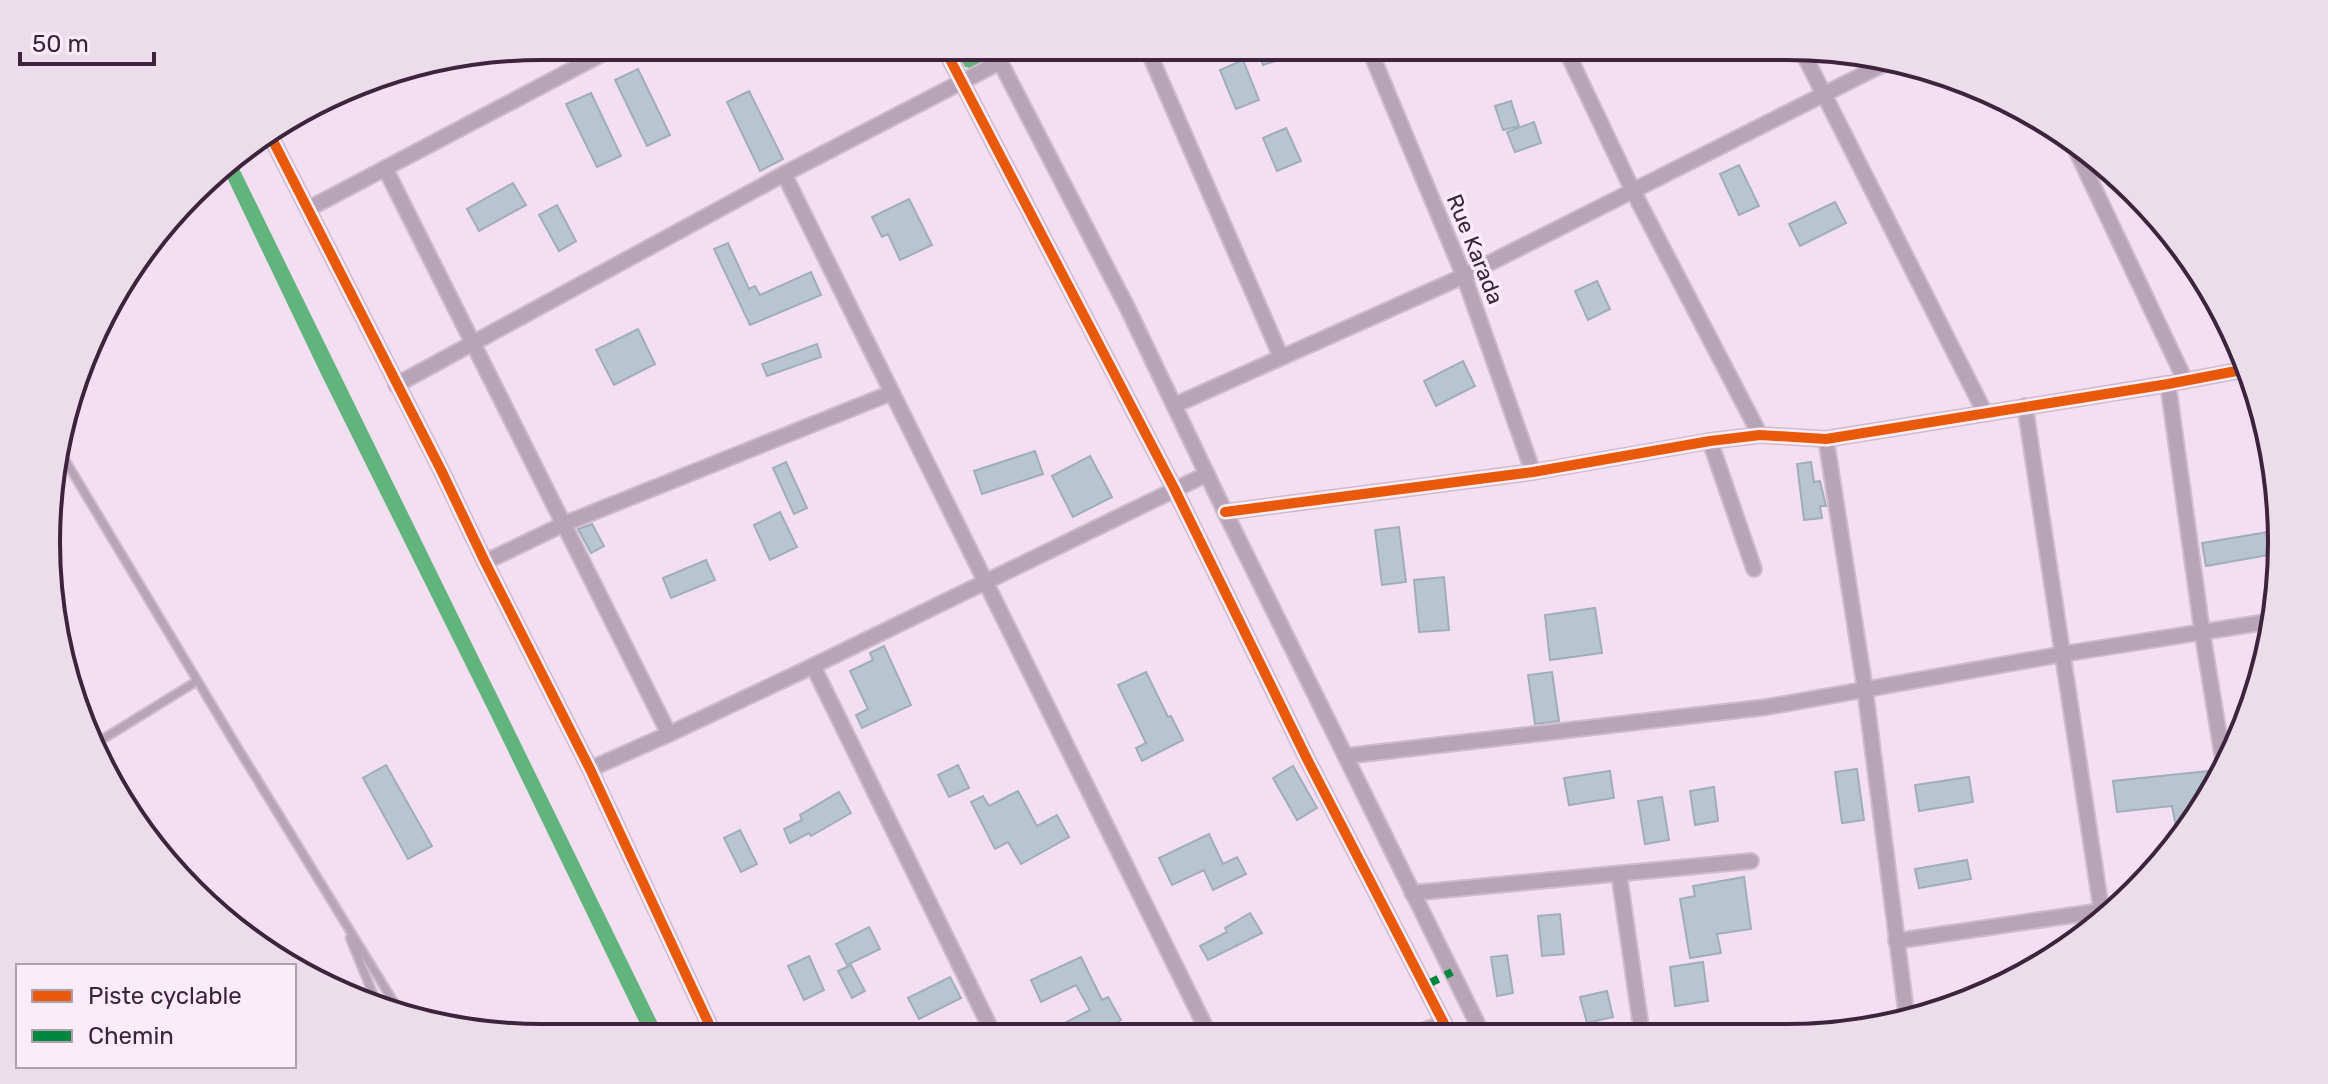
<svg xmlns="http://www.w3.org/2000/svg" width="2328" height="1084" font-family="Rubik,sans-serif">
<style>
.water{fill:#61b47b}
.building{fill:#b8c5d0;stroke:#9faeb9;stroke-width:2}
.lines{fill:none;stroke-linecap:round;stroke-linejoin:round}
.lane-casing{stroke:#cebbcc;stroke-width:11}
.street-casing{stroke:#cebbcc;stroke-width:18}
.lane{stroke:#b8a4b7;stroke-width:7}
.street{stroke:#b8a4b7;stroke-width:14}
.quiet{stroke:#00873e;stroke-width:8;stroke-dasharray:16 8;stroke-linecap:butt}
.cycleway-casing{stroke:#faedf9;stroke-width:15}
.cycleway{stroke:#e8590c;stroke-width:10}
.labels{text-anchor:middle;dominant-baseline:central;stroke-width:7;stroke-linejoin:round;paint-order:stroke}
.street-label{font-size:22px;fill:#3d243c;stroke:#faedf9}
.rim{fill:none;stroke:#3d243c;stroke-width:4}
</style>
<rect width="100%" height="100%" fill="#f4dff2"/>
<g class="water">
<polygon points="953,46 981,46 985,56 980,70 965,67"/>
<polygon points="234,158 665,1038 647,1038 493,720 321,374 221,165"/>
</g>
<g class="building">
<polygon points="1256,46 1277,46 1281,59 1263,65"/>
<polygon points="1243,60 1259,100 1236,109 1220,70"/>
<polygon points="638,69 670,135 647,146 615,80"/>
<polygon points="749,91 783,159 760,171 727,102"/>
<polygon points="591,93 621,156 597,167 566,104"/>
<polygon points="1511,101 1519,126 1503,130 1495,106"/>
<polygon points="1534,122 1541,143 1515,152 1507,132"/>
<polygon points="1286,128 1301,161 1277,171 1263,138"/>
<polygon points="1739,165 1759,206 1739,215 1720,174"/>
<polygon points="513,183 526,205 479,231 467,209"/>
<polygon points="909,199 932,245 900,260 888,234 882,237 872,217"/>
<polygon points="1835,202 1846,223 1800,246 1789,224"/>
<polygon points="557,205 576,241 559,251 539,215"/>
<polygon points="728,243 749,289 755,286 760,295 811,272 821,295 750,325 714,249"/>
<polygon points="1597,281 1610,309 1588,320 1575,291"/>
<polygon points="638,329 655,364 614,385 596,350"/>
<polygon points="817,344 821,357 767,376 762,364"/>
<polygon points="1463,361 1475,386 1436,406 1424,381"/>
<polygon points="1035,451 1043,474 982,494 974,471"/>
<polygon points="1090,456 1112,497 1073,517 1052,476"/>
<polygon points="786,462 807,508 794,514 773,468"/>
<polygon points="1811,462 1814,482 1820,481 1826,506 1820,506 1822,518 1804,520 1797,464"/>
<polygon points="780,512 797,547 770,560 754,525"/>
<polygon points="592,524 604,546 591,553 578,529"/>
<polygon points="1399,527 1406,582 1382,585 1375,530"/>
<polygon points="2280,530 2282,542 2280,553 2206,566 2202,543"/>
<polygon points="706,560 715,580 671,598 663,578"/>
<polygon points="1444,577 1449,630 1419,632 1414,580"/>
<polygon points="1595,608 1602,653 1550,660 1545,615"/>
<polygon points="884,646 911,705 862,728 856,715 868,709 850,671 873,660 870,653"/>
<polygon points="1146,672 1168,717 1171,716 1183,740 1142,761 1136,748 1146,743 1118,685"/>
<polygon points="1552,672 1559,721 1535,724 1528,675"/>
<polygon points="386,765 432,846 408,859 363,778"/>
<polygon points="958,765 969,788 949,797 938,775"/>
<polygon points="1293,766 1317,808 1297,820 1273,778"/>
<polygon points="1857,769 1864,820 1842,823 1835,772"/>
<polygon points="1610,771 1614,798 1569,805 1564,778"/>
<polygon points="2208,771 2210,791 2191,824 2176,827 2172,806 2117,812 2113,781"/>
<polygon points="1969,777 1973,802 1919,811 1915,785"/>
<polygon points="1714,787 1718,821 1695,825 1690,791"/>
<polygon points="1018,791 1037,826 1057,815 1069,837 1021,864 1008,842 995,849 971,802 983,796 989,806"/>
<polygon points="839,792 851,813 811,836 809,833 790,843 784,829 802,820 800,815"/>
<polygon points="1662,797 1669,840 1645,844 1638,801"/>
<polygon points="740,830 757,864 741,872 724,838"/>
<polygon points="1209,834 1223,864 1237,857 1246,874 1213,890 1204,870 1172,885 1159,858"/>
<polygon points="1967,860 1971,879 1919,888 1915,869"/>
<polygon points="1744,877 1751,929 1717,934 1721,953 1690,958 1680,899 1695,896 1693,886"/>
<polygon points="1250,913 1262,933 1208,960 1200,946 1227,932 1225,928"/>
<polygon points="1560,914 1564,954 1542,956 1538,916"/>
<polygon points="869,927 880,949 847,965 836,944"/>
<polygon points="1507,955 1513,993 1497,996 1491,957"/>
<polygon points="809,956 824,990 804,1000 788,966"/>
<polygon points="1081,957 1102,1000 1108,997 1121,1020 1102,1031 1100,1027 1081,1036 1039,1036 1090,1010 1076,985 1041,1002 1031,980"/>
<polygon points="1703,962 1708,1001 1675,1006 1670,967"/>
<polygon points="851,965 865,991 852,998 838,971"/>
<polygon points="950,977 961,998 919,1019 908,998"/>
<polygon points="1607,991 1613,1017 1587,1023 1580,997"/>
</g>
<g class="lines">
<g class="lane-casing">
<g id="lane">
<polyline points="56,445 236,745 398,1009"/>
<polyline points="95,744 197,681"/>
<polyline points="350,938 378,1006"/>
</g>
</g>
<g class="street-casing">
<g id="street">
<polyline points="943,46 1174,488 1306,757 1450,1035"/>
<polyline points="992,46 1128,309 1225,512 1483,1035"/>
<polyline points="1146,46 1281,357"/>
<polyline points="1368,46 1464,276 1533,472"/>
<polyline points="1564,46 1633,191 1760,435"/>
<polyline points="1801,49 1985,413"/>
<polyline points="271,137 441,470 485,562 590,769 715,1037"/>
<polyline points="2076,150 2185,380"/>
<polyline points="385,168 669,734"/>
<polyline points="784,174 1210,1036"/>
<polyline points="308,209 617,46"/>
<polyline points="2168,384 2202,631 2224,766"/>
<polyline points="396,385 784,174 1000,62"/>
<polyline points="1175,405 1464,276 1882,65"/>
<polyline points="2025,406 2103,921"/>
<polyline points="1826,439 1865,689 1907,1019"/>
<polyline points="1710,441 1754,569"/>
<polyline points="1225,512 1533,472 1710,441 1760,435 1826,439 2168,384 2247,369"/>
<polyline points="485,562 564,524 891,393"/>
<polyline points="813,666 995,1037"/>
<polyline points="1346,756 1767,707 2063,654 2266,622"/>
<polyline points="590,769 669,734 813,666 1207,474"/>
<polyline points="1619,874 1642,1034"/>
<polyline points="1412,893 1751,861"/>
<polyline points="1896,941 2114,909"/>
<polyline points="1411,1035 1444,1023"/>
</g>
</g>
<use href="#lane" class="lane"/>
<use href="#street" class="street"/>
<polyline class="quiet" points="1424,986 1452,972"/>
<g class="cycleway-casing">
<g id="cycleway">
<polyline points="943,46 1174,488 1306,757 1450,1035"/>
<polyline points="271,137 441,470 485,562 590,769 715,1037"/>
<polyline points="1225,512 1533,472 1710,441 1760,435 1826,439 2168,384 2247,369"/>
</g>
</g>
<use href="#cycleway" class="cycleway"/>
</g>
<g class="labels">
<g class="street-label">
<text transform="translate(1475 249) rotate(68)">Rue Karada</text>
</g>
</g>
<path d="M0 0H2328V1084H0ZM542 60H1786A482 482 0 0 1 2268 542V542A482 482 0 0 1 1786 1024H542A482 482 0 0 1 60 542V542A482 482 0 0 1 542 60Z" fill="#ebddea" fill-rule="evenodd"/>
<path class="rim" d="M542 60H1786A482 482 0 0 1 2268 542V542A482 482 0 0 1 1786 1024H542A482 482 0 0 1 60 542V542A482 482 0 0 1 542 60Z"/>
<rect x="16" y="964" width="280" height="104" fill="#faedf9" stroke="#ae9dad" stroke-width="2"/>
<rect x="32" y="990" width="40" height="12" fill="#e8590c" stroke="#ae9dad" stroke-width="2"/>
<text x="88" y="1004" font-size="24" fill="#3d243c">Piste cyclable</text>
<rect x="32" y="1030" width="40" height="12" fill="#00873e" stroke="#ae9dad" stroke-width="2"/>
<text x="88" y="1044" font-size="24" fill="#3d243c">Chemin</text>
<path d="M20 52v12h134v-12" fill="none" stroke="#3d243c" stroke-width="4"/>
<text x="32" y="52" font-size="24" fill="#3d243c" stroke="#faedf9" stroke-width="6" paint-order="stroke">50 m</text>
</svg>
